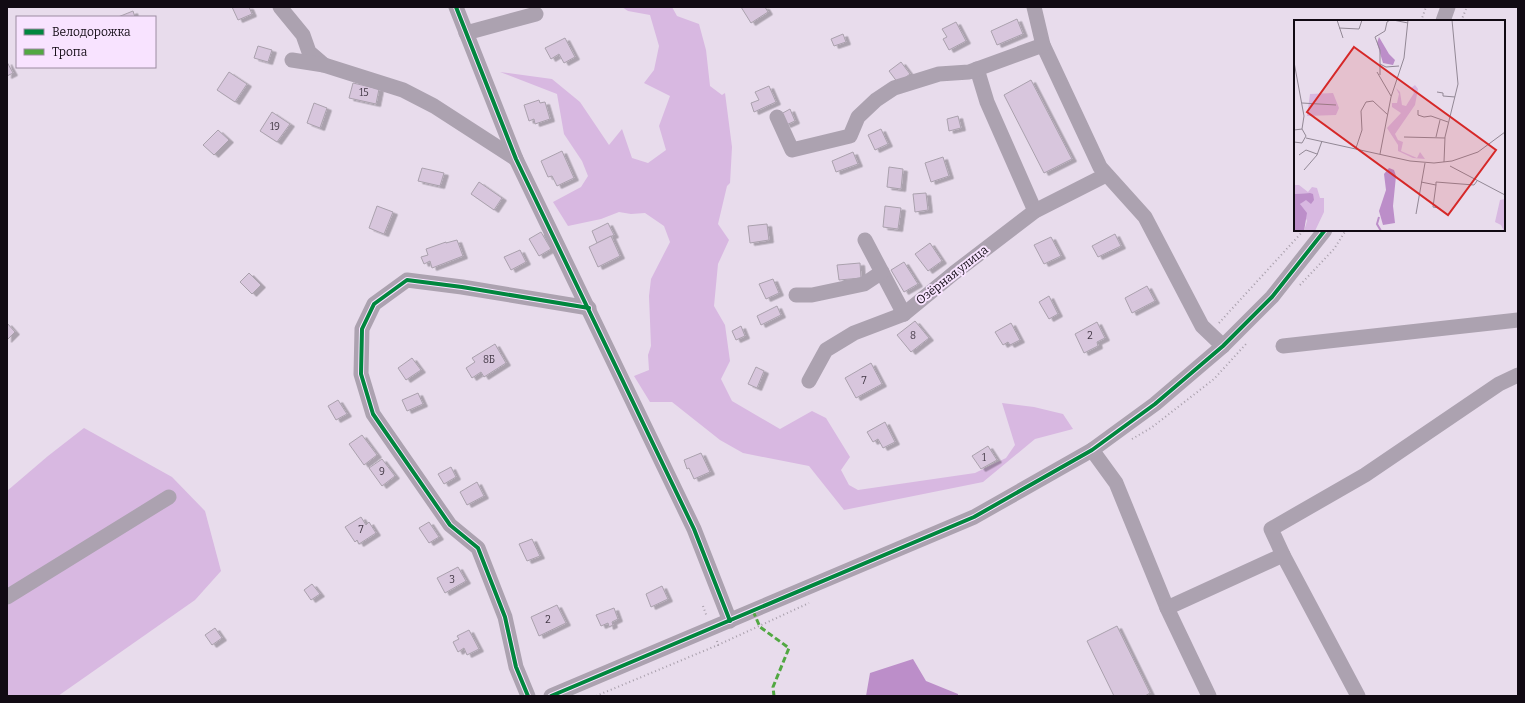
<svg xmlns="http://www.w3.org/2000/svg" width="1525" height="703" font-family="Bitter,serif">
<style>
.green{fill:#d8b8e1}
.water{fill:#bc8ec9}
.building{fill:#d8c6dd;stroke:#aaa1ad;filter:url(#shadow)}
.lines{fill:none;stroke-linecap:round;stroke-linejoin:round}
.path{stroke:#a79eaa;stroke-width:2;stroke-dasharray:1 3;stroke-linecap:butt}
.minor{stroke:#aca2b0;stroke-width:15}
.quiet{stroke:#51a842;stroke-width:3;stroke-dasharray:6 3;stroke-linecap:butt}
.cycleway-casing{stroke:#f8e3ff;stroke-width:6}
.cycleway{stroke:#00873e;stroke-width:4}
.labels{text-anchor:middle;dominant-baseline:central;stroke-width:4;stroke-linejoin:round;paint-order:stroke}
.number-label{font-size:10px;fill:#433946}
.street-label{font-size:12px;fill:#110a13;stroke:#f8e3ff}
.inset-river{fill:none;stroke:#bc8ec9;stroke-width:2}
.inset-road{fill:none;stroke:#928895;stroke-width:1}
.view{fill:#d62828;fill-opacity:0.15;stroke:#d62828;stroke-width:2}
.inset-edge{fill:none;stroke:#110a13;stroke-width:2}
</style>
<defs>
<filter id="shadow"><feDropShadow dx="4.5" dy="2.5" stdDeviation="0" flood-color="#0004"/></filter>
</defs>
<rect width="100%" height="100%" fill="#e8dcec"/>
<g class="green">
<polygon points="622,7 672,7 677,16 699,24 706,50 710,86 722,95 725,93 732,147 730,183 727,186 718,224 729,240 718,264 714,306 725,325 730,361 721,379 732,401 780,429 812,411 826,418 850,457 841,470 849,485 858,490 975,473 1006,458 1015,445 1002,403 1034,407 1063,414 1073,429 1035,439 983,482 844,510 809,466 743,453 720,440 672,402 650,402 634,376 649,370 648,355 651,346 649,296 651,279 670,242 664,226 645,213 631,214 619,212 601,219 568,226 553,202 581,187 588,176 582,161 564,134 557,94 500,72 552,79 580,102 609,145 622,129 632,158 648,163 666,150 659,126 670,96 644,83 654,70 659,46 650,15 628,11"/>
<polygon points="84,428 172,477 205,511 221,571 195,600 58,696 7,696 7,491 48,456"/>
</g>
<polygon class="water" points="913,659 926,681 958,694 958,696 866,696 870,673"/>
<g class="building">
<polygon points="232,7 249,7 252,14 238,20"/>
<polygon points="741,7 765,7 768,12 751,23"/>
<polygon points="133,11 135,17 118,17"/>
<polygon points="1017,19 1023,34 997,45 991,31"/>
<polygon points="956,22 966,41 949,50 943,39 947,37 942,29"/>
<polygon points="843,34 846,42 834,46 831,39"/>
<polygon points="565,38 575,57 564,63 559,54 551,59 545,48"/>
<polygon points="258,46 272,50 268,62 254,58"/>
<polygon points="7,62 13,73 7,76"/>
<polygon points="901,62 910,74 898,83 889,71"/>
<polygon points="229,72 247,84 235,102 217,90"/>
<polygon points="1031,80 1072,159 1044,173 1004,95"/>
<polygon points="353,83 379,89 376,104 349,98"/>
<polygon points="769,86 776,102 754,112 751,103 759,100 755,92"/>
<polygon points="539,100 540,103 545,102 550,119 535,124 534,119 529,121 524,105"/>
<polygon points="314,103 327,108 320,128 307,123"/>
<polygon points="790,109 795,121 786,125 781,114"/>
<polygon points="272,112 290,124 277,142 260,131"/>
<polygon points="958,116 961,128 949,131 947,119"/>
<polygon points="881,129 888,144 875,150 868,135"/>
<polygon points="218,130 229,140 214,155 203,145"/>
<polygon points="562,151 574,178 557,186 552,176 548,177 541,161"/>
<polygon points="853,152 858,164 836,172 832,161"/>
<polygon points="943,157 949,176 931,182 925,163"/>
<polygon points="889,167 903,169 901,189 887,187"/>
<polygon points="422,168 444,173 440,186 418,181"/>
<polygon points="479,182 502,198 494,210 471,194"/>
<polygon points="926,193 928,210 915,212 913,194"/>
<polygon points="377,206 393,212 384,234 369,228"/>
<polygon points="885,206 901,208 898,229 883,227"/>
<polygon points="608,223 614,235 597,243 592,231"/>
<polygon points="767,224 769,240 750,243 748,226"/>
<polygon points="541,232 551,249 539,256 529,239"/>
<polygon points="1115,234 1121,246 1098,257 1092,246"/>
<polygon points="611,236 620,256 598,267 589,247"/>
<polygon points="1051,237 1061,256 1044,264 1034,245"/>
<polygon points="457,240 463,256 432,268 430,261 424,264 421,257 428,255 426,249 446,242 446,243"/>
<polygon points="930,243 942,261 928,271 915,254"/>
<polygon points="520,250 526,262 511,270 504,257"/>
<polygon points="904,262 918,284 904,292 891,270"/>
<polygon points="860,263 861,278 839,280 837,265"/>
<polygon points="249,273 261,285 252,294 240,282"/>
<polygon points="773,279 779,293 766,299 759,284"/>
<polygon points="1147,286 1155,301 1132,313 1125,298"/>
<polygon points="1049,296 1058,314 1049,319 1039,302"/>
<polygon points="777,306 781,315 761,325 757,316"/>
<polygon points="915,321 929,338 911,352 897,335"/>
<polygon points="1097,322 1105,338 1097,342 1098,346 1084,353 1075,334"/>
<polygon points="7,323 15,332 7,340"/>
<polygon points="1011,323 1020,340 1010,345 1008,342 1003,345 995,332"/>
<polygon points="741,326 745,336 736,340 732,331"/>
<polygon points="495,344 506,363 484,377 481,372 472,378 466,368 475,362 472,358"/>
<polygon points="412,358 421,370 406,380 398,368"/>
<polygon points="871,363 882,384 856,398 845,378"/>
<polygon points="756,367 764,371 757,388 748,384"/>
<polygon points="418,393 423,404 407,411 402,400"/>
<polygon points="338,400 347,414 336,420 328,406"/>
<polygon points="885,422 895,442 883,448 878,439 873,442 867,432"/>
<polygon points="362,435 377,455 364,465 349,444"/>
<polygon points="988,446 997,460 981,469 972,456"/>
<polygon points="701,453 710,472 694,479 689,468 687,469 684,460"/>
<polygon points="382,459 395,476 382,486 369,468"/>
<polygon points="451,467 456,477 444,484 438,474"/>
<polygon points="477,482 484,496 467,505 460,492"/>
<polygon points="361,517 366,525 369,522 376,533 359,544 357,540 355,542 345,527"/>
<polygon points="429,522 439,537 429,543 419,528"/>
<polygon points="532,539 540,556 527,561 519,544"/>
<polygon points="458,567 466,581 445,593 437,578"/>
<polygon points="312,584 320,594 311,600 304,590"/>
<polygon points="662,586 668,599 651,607 646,594"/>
<polygon points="557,605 566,623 539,636 531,617"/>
<polygon points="614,608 618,619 612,622 613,625 609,627 608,623 601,626 596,615"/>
<polygon points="1117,626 1150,693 1145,696 1114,696 1087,641"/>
<polygon points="215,628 222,638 212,645 205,635"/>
<polygon points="469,630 479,649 467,655 464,648 458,652 453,642 459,639 457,636"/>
</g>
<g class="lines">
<g class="path">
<polyline points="1421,21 1426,7"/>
<polyline points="1461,21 1467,7"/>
<polyline points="1300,285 1334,249 1346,230"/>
<polyline points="1219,323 1304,230"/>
<polyline points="1132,439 1151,428 1214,379 1246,344"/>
<polyline points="703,606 707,617"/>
<polyline points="717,641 718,645 809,603"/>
<polyline points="596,696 718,645"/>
</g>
<g class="minor">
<polyline points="280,7 303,35 309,52 324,65"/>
<polyline points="456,7 516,159 694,529 730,621"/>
<polyline points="1034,7 1043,45 1100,167 1145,217 1202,326 1223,346"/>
<polyline points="1443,21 1448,7"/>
<polyline points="466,33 536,14"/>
<polyline points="292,60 324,65 403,90 434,106 516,159"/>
<polyline points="977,69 987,102 1035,211"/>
<polyline points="777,117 792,150 850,136 858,117 876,100 894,88 939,74 969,72 1043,45"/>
<polyline points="865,240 904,314"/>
<polyline points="796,295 812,295 864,284 882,272"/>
<polyline points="1283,346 1518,320"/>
<polyline points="809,381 826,350 854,333 904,314 954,273 1035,211 1106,175"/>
<polyline points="1092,450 1116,483 1167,608 1209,696"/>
<polyline points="1283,555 1271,529 1365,475 1499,384 1518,375"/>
<polyline points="7,597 169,497"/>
<polyline points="1167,608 1283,555 1358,696"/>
<polyline points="528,696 516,667 505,617 478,548 450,525 373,414 361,374 362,329 374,304 407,280 462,287 589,308"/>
<polyline points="551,696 974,517 1092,450 1155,404 1223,346 1272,297 1325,230"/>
</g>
<polyline class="quiet" points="753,611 760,627 789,648 773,687 774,696"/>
<g class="cycleway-casing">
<g id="cycleway">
<polyline points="456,7 516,159 694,529 730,621"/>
<polyline points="528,696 516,667 505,617 478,548 450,525 373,414 361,374 362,329 374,304 407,280 462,287 589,308"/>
<polyline points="551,696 974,517 1092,450 1155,404 1223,346 1272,297 1325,230"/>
</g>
</g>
<use href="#cycleway" class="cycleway"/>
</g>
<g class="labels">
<g class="number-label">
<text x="364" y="93">15</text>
<text x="275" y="127">19</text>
<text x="913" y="336">8</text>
<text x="1090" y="336">2</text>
<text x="489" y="360">8Б</text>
<text x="864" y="381">7</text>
<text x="984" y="458">1</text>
<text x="382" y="472">9</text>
<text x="361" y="530">7</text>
<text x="452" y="580">3</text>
<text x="548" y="620">2</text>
</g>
<g class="street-label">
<text transform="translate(952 275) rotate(-38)">Озёрная улица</text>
</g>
</g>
<g transform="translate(1294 20)">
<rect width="211" height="211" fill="#e8dcec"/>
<path d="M 121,65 L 124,69 L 121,85 L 101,114 L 104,120 L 109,122 L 107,131 L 123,138 L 126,132 L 131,139 L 119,138 L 104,131 L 104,125 L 93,108 L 107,93 L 98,87 L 98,83 L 103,83 L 105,74 L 102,68 L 106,72 L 108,85 L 112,86 L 120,73 L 117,68 ZM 39,73 L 45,88 L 42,95 L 13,96 L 16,74 ZM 0,165 L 5,165 L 14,172 L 18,167 L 23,168 L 26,178 L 30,178 L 30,192 L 21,211 L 10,211 L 13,201 L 6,184 L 16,173 L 0,174 ZM 211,179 L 211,211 L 210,211 L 207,205 L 201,202 L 206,180 Z" fill="#d8b8e1"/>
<path d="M 85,17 L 95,34 L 101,40 L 99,45 L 89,43 L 83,23 ZM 95,148 L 100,150 L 102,156 L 99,186 L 101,203 L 89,205 L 85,191 L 92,170 L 90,154 ZM 16,173 L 19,174 L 20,180 L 17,184 L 12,180 L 6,184 L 13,193 L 10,211 L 0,211 L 0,174 Z" fill="#bc8ec9"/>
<path class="inset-river" d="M 85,197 L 83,204 L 87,211"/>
<path class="inset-road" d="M 43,0 L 49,18M 99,0 L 114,3M 45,8 L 65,9 L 68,0M 0,42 L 10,96 L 8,109M 86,44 L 92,47 L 105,46M 83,52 L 97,76M 86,55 L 86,30 L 81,17 L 91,11 L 93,2 L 96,0M 143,72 L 149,73 L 149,76 L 161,77M 8,83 L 42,85M 124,90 L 124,95 L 130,97 L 137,96 L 154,102M 0,110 L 8,109 L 12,116 L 8,123 L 0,122M 110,117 L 151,118M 142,117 L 146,100M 12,118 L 116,141 L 140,143 L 158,141 L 184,132 L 211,112M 62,128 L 68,110 L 67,91 L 72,82 L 79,81 L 94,95M 86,134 L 97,77 L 110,38 L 114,0M 5,135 L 12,130 L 23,134M 150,142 L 151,117 L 164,64 L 158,0M 156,146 L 211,175M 10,150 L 23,135 L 28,121M 127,162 L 142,165 L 139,187 L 145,188M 142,165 L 142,162 L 180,165 L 183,161M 122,194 L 131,143"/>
<path class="view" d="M 60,27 L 202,130 L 154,195 L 13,92 Z"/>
<rect width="211" height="211" class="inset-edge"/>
</g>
<rect width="1525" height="703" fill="none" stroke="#110a13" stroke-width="16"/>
<rect x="16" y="16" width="140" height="52" fill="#f8e3ff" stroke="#9c8ca1"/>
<rect x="24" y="29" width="20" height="6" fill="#00873e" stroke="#9c8ca1"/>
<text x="52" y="36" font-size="12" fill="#110a13">Велодорожка</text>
<rect x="24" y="49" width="20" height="6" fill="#51a842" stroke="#9c8ca1"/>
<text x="52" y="56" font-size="12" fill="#110a13">Тропа</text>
</svg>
